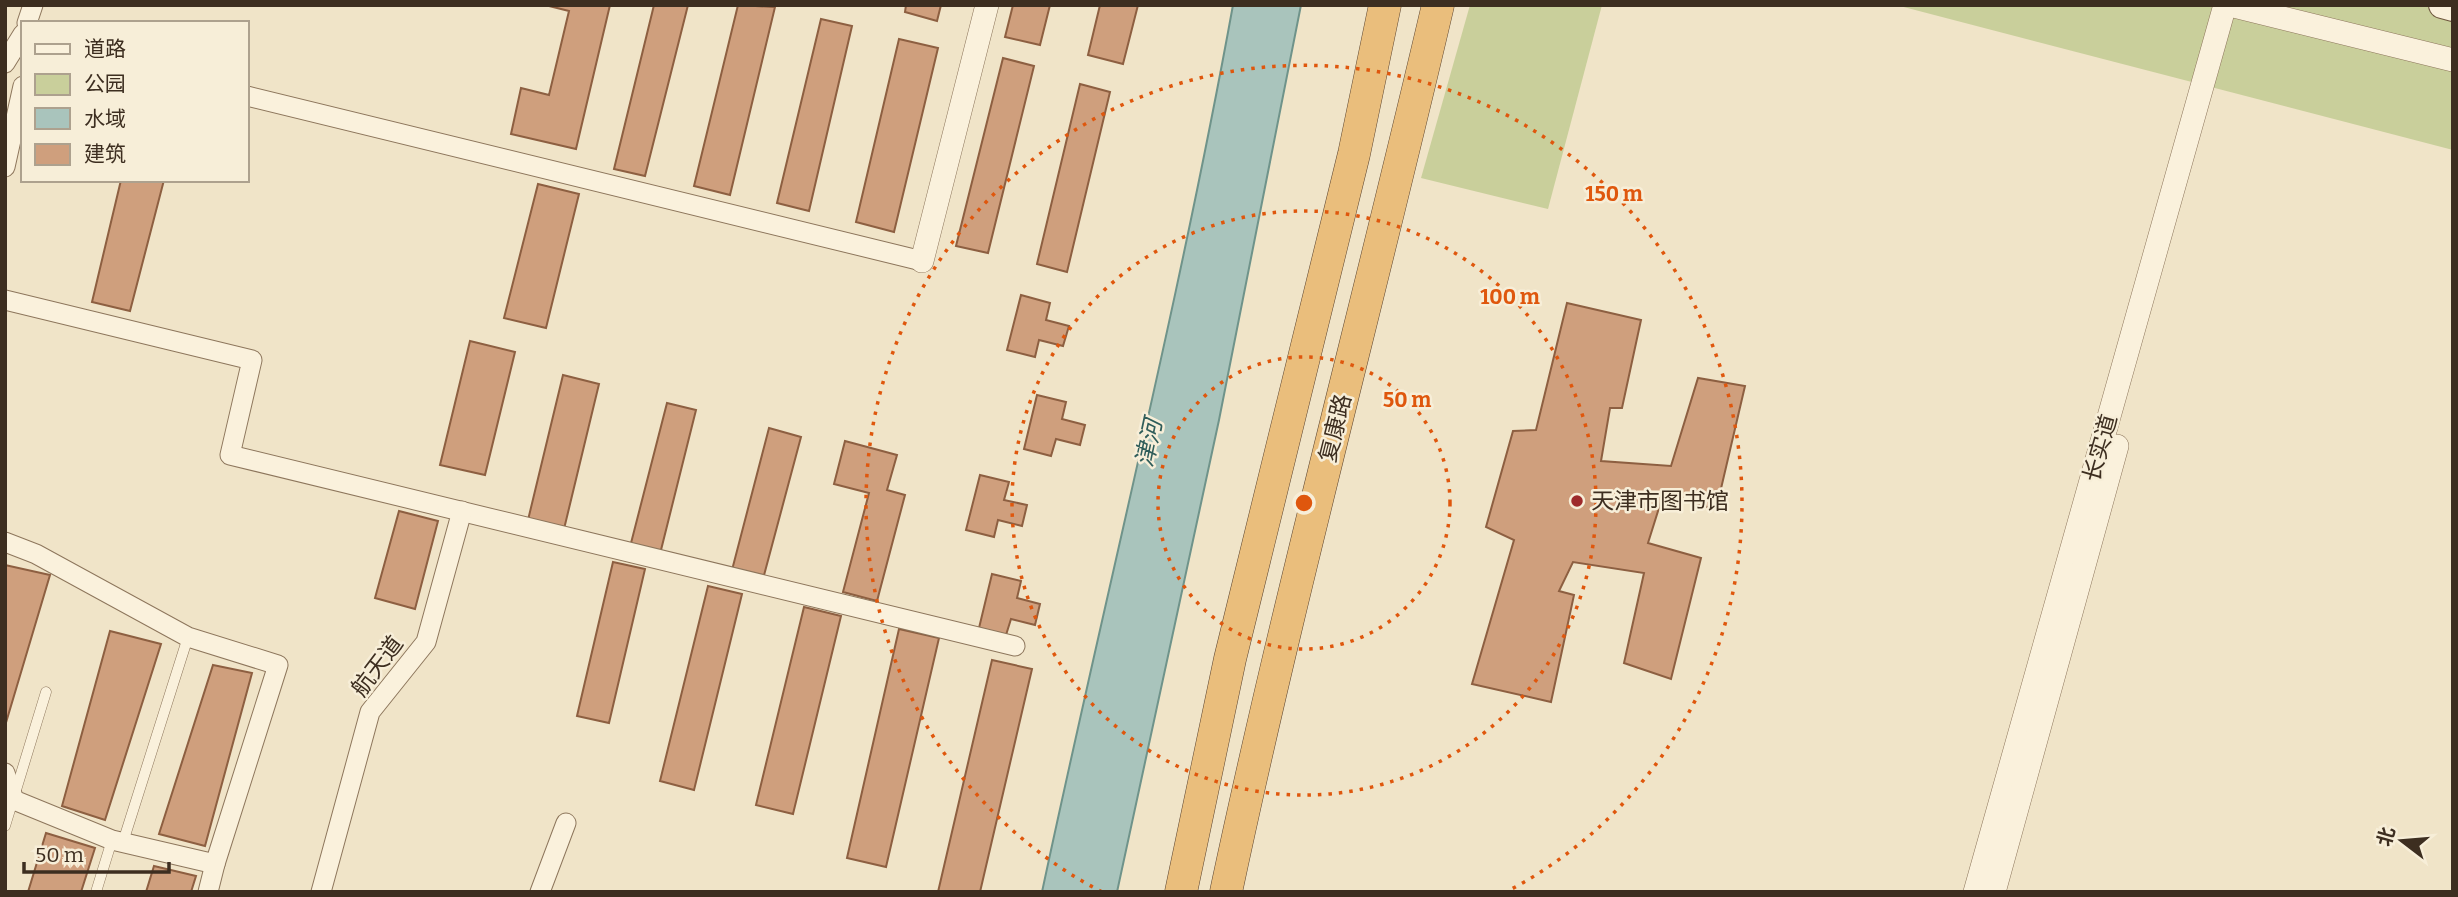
<svg xmlns="http://www.w3.org/2000/svg" width="2458" height="897" font-family="Bitter,'Noto Sans SC',serif">
<style>
.green{fill:#c9cf9b}
.water{fill:#a9c4bc;stroke:#6f938a;stroke-width:2}
.building{fill:#cf9f7d;stroke:#8d5f41;stroke-width:2}
.lines{fill:none;stroke-linecap:round;stroke-linejoin:round}
.service-casing{stroke:#8d765c;stroke-width:11}
.minor-casing{stroke:#8d765c;stroke-width:21}
.tertiary-casing{stroke:#8d765c;stroke-width:24}
.secondary-casing{stroke:#6f573f;stroke-width:28}
.trunk-casing{stroke:#5b4430;stroke-width:33}
.service{stroke:#faf1dc;stroke-width:10}
.minor{stroke:#faf1dc;stroke-width:19}
.tertiary{stroke:#faf1dc;stroke-width:23}
.secondary{stroke:#faf1dc;stroke-width:26}
.trunk{stroke:#eabe7c;stroke-width:32}
.ring{fill:none;stroke:#df570d;stroke-width:3.5;stroke-dasharray:3.5 7}
.poi-dot{fill:#9e2a2b;stroke:#f7eed8;stroke-width:2.5}
.labels{text-anchor:middle;dominant-baseline:central;stroke-width:5;stroke-linejoin:round;paint-order:stroke}
.street-label{font-size:23px;fill:#3d2e20;stroke:#f7eed8}
.poi-label{font-size:23px;fill:#3d2e20;stroke:#f7eed8;text-anchor:start}
.water-label{font-size:24px;font-style:italic;fill:#2f5d5a;stroke:#f7eed8}
.centre{fill:#df570d;stroke:#f7eed8;stroke-width:3.5}
.ring-label{font-size:21px;text-anchor:middle;font-weight:bold;fill:#df570d;stroke:#f7eed8;stroke-width:5;stroke-linejoin:round;paint-order:stroke}
</style>
<rect width="100%" height="100%" fill="#f0e4c8"/>
<g class="green">
<polygon points="1470,5 1602,5 1548,209 1421,178"/>
<polygon points="1896,5 2453,5 2453,150"/>
</g>
<path class="water" d="M 1233,5 L 1301,5 L 1219,420 L 1117,892 L 1042,892 C 1105,596 1179,303 1233,5 Z"/>
<g class="building">
<polygon points="545,5 610,5 576,149 511,134 521,88 549,95 569,11"/>
<polygon points="654,5 688,5 645,176 614,169"/>
<polygon points="738,5 775,7 730,195 694,186"/>
<polygon points="906,5 941,5 937,21 905,12"/>
<polygon points="1013,5 1050,5 1040,45 1005,37"/>
<polygon points="1100,5 1138,5 1123,64 1088,55"/>
<polygon points="821,19 852,26 809,211 777,203"/>
<polygon points="899,39 938,48 894,232 856,222"/>
<polygon points="1003,58 1034,66 988,253 956,246"/>
<polygon points="1080,84 1110,92 1067,272 1037,264"/>
<polygon points="121,180 164,180 130,311 92,302"/>
<polygon points="538,184 579,194 546,328 504,318"/>
<polygon points="1021,295 1050,303 1046,320 1069,326 1063,346 1039,340 1035,357 1007,350"/>
<polygon points="1567,303 1641,320 1622,408 1610,408 1601,461 1671,466 1698,378 1745,386 1716,510 1664,492 1648,543 1701,558 1671,679 1624,663 1644,573 1573,562 1559,591 1574,595 1551,702 1472,684 1514,540 1486,527 1513,431 1536,430"/>
<polygon points="470,341 515,352 485,475 440,465"/>
<polygon points="563,375 599,384 564,529 528,520"/>
<polygon points="1037,395 1066,402 1062,419 1085,425 1080,445 1056,439 1051,456 1024,449"/>
<polygon points="667,403 696,410 660,554 630,547"/>
<polygon points="769,428 801,437 763,579 732,570"/>
<polygon points="845,441 897,455 887,490 905,495 877,601 843,592 869,493 834,484"/>
<polygon points="980,475 1009,482 1004,500 1027,505 1022,526 998,520 994,537 966,530"/>
<polygon points="399,511 438,521 415,609 375,598"/>
<polygon points="613,562 645,569 609,723 577,716"/>
<polygon points="5,565 50,575 5,726"/>
<polygon points="992,574 1021,581 1017,598 1040,604 1035,625 1011,619 1006,635 979,628"/>
<polygon points="708,586 742,594 694,790 660,781"/>
<polygon points="804,607 841,616 793,814 756,805"/>
<polygon points="899,629 939,638 886,867 847,858"/>
<polygon points="110,631 161,644 105,820 62,806"/>
<polygon points="992,660 1032,669 980,892 938,892"/>
<polygon points="213,665 252,673 205,846 159,834"/>
<polygon points="46,833 95,848 81,892 28,892"/>
<polygon points="154,866 196,876 191,892 146,892"/>
</g>
<g class="lines">
<g class="service-casing">
<g id="service">
<polyline points="5,826 46,692"/>
<polyline points="123,842 188,637"/>
<polyline points="96,892 112,840"/>
</g>
</g>
<g class="minor-casing">
<g id="minor">
<polyline points="27,23 33,5"/>
<polyline points="5,63 23,34"/>
<polyline points="247,96 922,261"/>
<polyline points="5,167 23,86"/>
<polyline points="5,300 252,360 230,455 1015,646"/>
<polyline points="5,542 36,554 188,637 278,665 215,864 208,892"/>
<polyline points="5,773 14,800 112,840 215,864"/>
<polyline points="321,892 370,712 426,642 462,511"/>
<polyline points="540,892 566,823"/>
</g>
</g>
<g class="tertiary-casing">
<g id="tertiary">
<polyline points="2230,5 2453,60"/>
<polyline points="922,261 987,5"/>
<polyline points="1975,892 2225,5"/>
<polyline points="1994,892 2117,446"/>
</g>
</g>
<g class="secondary-casing">
<polyline id="secondary" points="2442,5 2453,8"/>
</g>
<g class="trunk-casing">
<g id="trunk">
<polyline points="1181,892 1230,659 1354,154 1385,5"/>
<path d="M 1226,892 C 1289,595 1369,301 1438,5"/>
</g>
</g>
<use href="#service" class="service"/>
<use href="#minor" class="minor"/>
<use href="#tertiary" class="tertiary"/>
<use href="#secondary" class="secondary"/>
<use href="#trunk" class="trunk"/>
</g>
<g class="ring">
<circle cx="1304" cy="503" r="146"/>
<circle cx="1304" cy="503" r="292"/>
<path d="M1102 892A438 438 0 1 1 1506 892"/>
</g>
<circle class="poi-dot" cx="1577" cy="501" r="7"/>
<g class="labels">
<g class="street-label">
<text transform="translate(1335 428) rotate(-76)">复康路</text>
<text transform="translate(2100 448) rotate(-74)">长实道</text>
<text transform="translate(377 666) rotate(-53)">航天道</text>
</g>
<g class="poi-label">
<text x="1591" y="501">天津市图书馆</text>
</g>
<g class="water-label">
<text transform="translate(1149 443) rotate(-78)">津河</text>
</g>
</g>
<circle cx="1304" cy="503" r="10" class="centre"/>
<g class="ring-label">
<text x="1614" y="201">150 m</text>
<text x="1510" y="304">100 m</text>
<text x="1407" y="407">50 m</text>
</g>
<rect width="2458" height="897" fill="none" stroke="#3d2e20" stroke-width="14"/>
<rect x="21" y="21" width="228" height="161" fill="#f7eed8" stroke="#ada18e" stroke-width="2"/>
<rect x="35" y="44" width="35" height="10" fill="#faf1dc" stroke="#ada18e" stroke-width="2"/>
<text x="84" y="56" font-size="21" fill="#3d2e20">道路</text>
<rect x="35" y="74" width="35" height="21" fill="#c9cf9b" stroke="#ada18e" stroke-width="2"/>
<text x="84" y="91" font-size="21" fill="#3d2e20">公园</text>
<rect x="35" y="108" width="35" height="21" fill="#a9c4bc" stroke="#ada18e" stroke-width="2"/>
<text x="84" y="126" font-size="21" fill="#3d2e20">水域</text>
<rect x="35" y="144" width="35" height="21" fill="#cf9f7d" stroke="#ada18e" stroke-width="2"/>
<text x="84" y="161" font-size="21" fill="#3d2e20">建筑</text>
<g transform="translate(2402 841) rotate(286)" stroke="#f7eed8" stroke-width="5" paint-order="stroke">
<path d="M0-5L12 26L0 18L-12 26Z" fill="#3d2e20"/>
<text y="-10" font-size="19" font-weight="bold" text-anchor="middle" fill="#3d2e20">北</text>
</g>
<path d="M24 862v10h145v-10" fill="none" stroke="#3d2e20" stroke-width="3.5"/>
<text x="35" y="862" font-size="21" fill="#3d2e20" stroke="#f7eed8" stroke-width="5" paint-order="stroke">50 m</text>
</svg>
